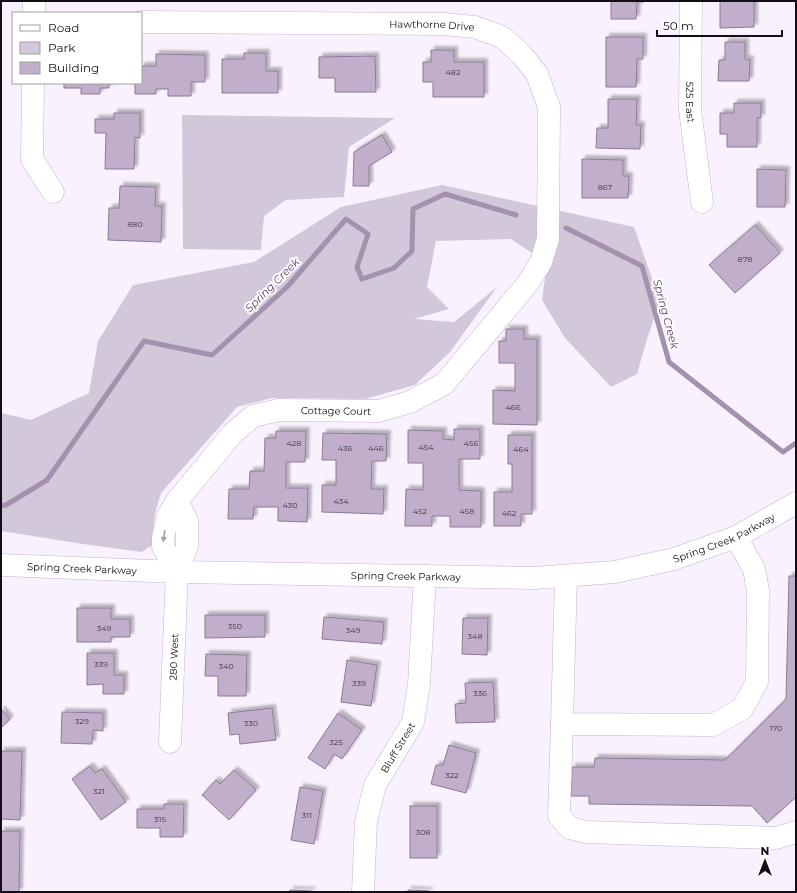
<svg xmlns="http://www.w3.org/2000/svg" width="797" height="893" font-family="Montserrat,sans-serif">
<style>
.green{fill:#d3c7da}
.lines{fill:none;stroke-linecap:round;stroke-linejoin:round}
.stream{stroke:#a491ae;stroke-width:5}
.building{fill:#c1aecb;stroke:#8b7a94;filter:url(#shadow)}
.minor-casing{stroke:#c5b3cf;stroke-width:23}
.minor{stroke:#fff;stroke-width:22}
.oneway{fill:#a19ea2}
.labels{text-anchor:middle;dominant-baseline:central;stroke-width:4;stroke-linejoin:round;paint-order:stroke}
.number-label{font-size:8px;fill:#3e3543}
.street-label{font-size:10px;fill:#130d16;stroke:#fff}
.water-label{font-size:11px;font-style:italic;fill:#5c406b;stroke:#fff}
</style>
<defs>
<filter id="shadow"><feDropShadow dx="3.5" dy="-3.5" stdDeviation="1" flood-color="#0004"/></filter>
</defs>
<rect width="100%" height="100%" fill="#f9f2fe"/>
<g class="green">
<polygon points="182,115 395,118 349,147 344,197 286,200 264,216 261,250 183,249"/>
<polygon points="442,185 634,227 660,301 648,336 637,374 611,387 565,338 542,300 547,263 511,239 436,241 427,287 449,309 414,319 454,322 497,287 450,352 415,385 365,399 272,398 237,407 161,493 155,514 152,545 142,552 83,544 1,531 1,413 31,420 89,393 98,341 133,285 254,262 341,207"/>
</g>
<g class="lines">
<g class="stream">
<polyline points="566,228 642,266 669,362 783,452 796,443"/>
<polyline points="1,506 6,505 47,480 144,341 212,355 287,287 346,219 368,234 357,267 362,279 394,268 412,251 413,209 445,194 516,215"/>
</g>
</g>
<g class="building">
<polygon points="611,1 644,1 644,2 637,2 636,19 611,19"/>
<polygon points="720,1 754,1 754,27 720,28"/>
<polygon points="606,37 643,37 643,59 637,59 636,87 606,87"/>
<polygon points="725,42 745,42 745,59 750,60 749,81 718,81 719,60 725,60"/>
<polygon points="431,50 454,50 454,62 484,62 484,97 433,97 433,82 423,82 423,62 431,62"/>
<polygon points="244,53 266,53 266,71 278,71 278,93 222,93 222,59 244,59"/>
<polygon points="156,54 205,55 205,82 191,82 191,96 168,96 168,89 156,89 156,94 135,94 135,83 141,83 141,66 156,66"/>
<polygon points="375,56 376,92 335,92 335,78 319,78 319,57"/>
<polygon points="64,83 109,83 109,88 100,88 100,94 81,94 81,88 64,88"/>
<polygon points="608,99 637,99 636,125 641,125 640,149 596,148 597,128 608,128"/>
<polygon points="734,103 761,103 761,118 757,118 757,147 727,147 727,134 720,134 720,113 734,113"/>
<polygon points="114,113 140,113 140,138 135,137 134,169 105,169 106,133 95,133 95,119 114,119"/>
<polygon points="382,135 392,152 369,166 369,186 353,186 354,152"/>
<polygon points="582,159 623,160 623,176 629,176 628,198 582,198"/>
<polygon points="757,169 786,170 785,207 757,207"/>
<polygon points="120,186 156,187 155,206 162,206 161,242 108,240 109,208 119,208"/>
<polygon points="755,225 780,253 735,293 709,265"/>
<polygon points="506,329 524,329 524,339 537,339 537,425 493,424 493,390 515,391 515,363 499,363 499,341 506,341"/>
<polygon points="454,429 480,429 480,459 459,459 459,490 481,491 481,527 450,527 450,516 432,516 432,526 405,526 406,489 423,490 423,463 408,463 408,430 443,431 443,439 454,440"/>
<polygon points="276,431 306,431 305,462 286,462 286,488 308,488 307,522 278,521 278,507 254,507 253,519 228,519 229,489 249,489 250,471 264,471 265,438 276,438"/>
<polygon points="323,433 387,434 386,461 372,461 371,489 384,489 383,514 322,512 322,485 336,485 336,460 322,460"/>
<polygon points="508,435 532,435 532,514 521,514 521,526 494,526 494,492 512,492 512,464 508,464"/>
<polygon points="789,576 796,576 796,797 767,823 752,806 589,804 589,796 571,796 572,767 594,767 595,758 725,760 786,699"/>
<polygon points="77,608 111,608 111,619 130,619 130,637 111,637 111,642 77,642"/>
<polygon points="205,615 265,615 265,637 205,638"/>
<polygon points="324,617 384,622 382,644 322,639"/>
<polygon points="463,618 488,618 487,655 462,654"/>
<polygon points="87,653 114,653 114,675 124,675 124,694 103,694 103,684 87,685"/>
<polygon points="206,654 247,655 246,696 218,696 218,676 205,676"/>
<polygon points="347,660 377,665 371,706 341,702"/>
<polygon points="493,682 495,722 456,723 455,704 466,703 465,683"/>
<polygon points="272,708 276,740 240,744 239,734 230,735 228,713"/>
<polygon points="1,709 10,719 1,728"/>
<polygon points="62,712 103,713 103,731 93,730 92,744 61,743"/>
<polygon points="338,713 362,730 342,759 334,754 325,769 308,758"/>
<polygon points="449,745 476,753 466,793 431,784 436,765 443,765"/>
<polygon points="1,751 22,751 20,820 1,819"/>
<polygon points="90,766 95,773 102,769 126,802 101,820 72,779"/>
<polygon points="234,770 256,790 229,820 202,795 216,780 220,784"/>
<polygon points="300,787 323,791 314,844 291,840"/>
<polygon points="164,804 184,804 183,837 160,837 160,828 137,828 137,809 164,809"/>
<rect x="410" y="806" width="27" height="52"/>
<polygon points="1,831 20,831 19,892 1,892"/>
<polygon points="290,890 312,891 311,892 290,892"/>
<polygon points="408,890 429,891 429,892 408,892"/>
</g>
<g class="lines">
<g class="minor-casing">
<g id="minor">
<path id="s1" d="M 691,1 L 690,110 L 702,202"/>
<polyline points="34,13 34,1"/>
<path id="s2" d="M 141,22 L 444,24 L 475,27 L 502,37 L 522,55 L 537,74 L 549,107 L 548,239 L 541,262 L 528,283 L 444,384 L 410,402 L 379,411 L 279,410 L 253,416 L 232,434 L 177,501 L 168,516 L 163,538 L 163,547 L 177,572"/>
<polyline points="33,83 32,159 53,192"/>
<path id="s3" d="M 1,565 L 177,572 L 534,578 L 615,572 L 674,559 L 736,537 L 796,503"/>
<polyline points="566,576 562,724 713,725 742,709 757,682 758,590 754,569 736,537"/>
<polyline points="562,724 559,816 570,828 586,832 776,838 796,832"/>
<path id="s4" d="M 170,742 L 177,572 L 187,547 L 187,521 L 177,501"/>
<path id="s5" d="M 363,892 L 366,821 L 375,785 L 413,722 L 419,684 L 425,576"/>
</g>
</g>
<use href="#minor" class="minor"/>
</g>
<defs><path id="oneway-solid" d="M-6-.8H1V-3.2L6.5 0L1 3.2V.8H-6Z"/></defs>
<use class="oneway" href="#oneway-solid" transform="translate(164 536) rotate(98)"/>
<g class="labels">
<g class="number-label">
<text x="453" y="72">482</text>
<text x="605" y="187">867</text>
<text x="135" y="224">880</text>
<text x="745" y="259">878</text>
<text x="513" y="407">466</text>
<text x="294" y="443">428</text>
<text x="471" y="443">456</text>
<text x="426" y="447">454</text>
<text x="345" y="448">436</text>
<text x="376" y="448">446</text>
<text x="521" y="449">464</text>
<text x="341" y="501">434</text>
<text x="290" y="505">430</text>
<text x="420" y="511">452</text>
<text x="467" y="511">458</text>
<text x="509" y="513">462</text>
<text x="235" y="626">350</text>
<text x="104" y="628">349</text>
<text x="353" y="630">349</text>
<text x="475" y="636">348</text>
<text x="101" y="664">339</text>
<text x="226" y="666">340</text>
<text x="359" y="683">339</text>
<text x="480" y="693">336</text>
<text x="82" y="721">329</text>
<text x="251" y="723">330</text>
<text x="776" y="728">170</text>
<text x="336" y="742">325</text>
<text x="452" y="775">322</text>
<text x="99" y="791">321</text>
<text x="307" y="815">311</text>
<text x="160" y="819">315</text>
<text x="423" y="832">308</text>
</g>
<g class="street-label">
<text stroke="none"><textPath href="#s2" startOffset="291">Hawthorne Drive</textPath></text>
<text stroke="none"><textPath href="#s1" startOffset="101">525 East</textPath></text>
<text transform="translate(336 411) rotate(1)">Cottage Court</text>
<text stroke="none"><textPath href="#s3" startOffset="729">Spring Creek Parkway</textPath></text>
<text stroke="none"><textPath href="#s3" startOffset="81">Spring Creek Parkway</textPath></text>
<text stroke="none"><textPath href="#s3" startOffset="405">Spring Creek Parkway</textPath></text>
<text stroke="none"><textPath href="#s4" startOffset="85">280 West</textPath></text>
<text stroke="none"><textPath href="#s5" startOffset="152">Bluff Street</textPath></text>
</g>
<g class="water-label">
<text transform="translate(272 285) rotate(-45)">Spring Creek</text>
<text transform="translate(666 314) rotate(75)">Spring Creek</text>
</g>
</g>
<rect width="797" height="893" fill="none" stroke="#130d16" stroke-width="4"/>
<rect x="12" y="12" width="130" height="72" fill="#ffffff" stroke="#a19ea2"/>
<rect x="20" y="25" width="20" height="6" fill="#ffffff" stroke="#a19ea2"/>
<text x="48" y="32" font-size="12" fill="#130d16">Road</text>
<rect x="20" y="42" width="20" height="12" fill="#d3c7da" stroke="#a19ea2"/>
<text x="48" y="52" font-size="12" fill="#130d16">Park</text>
<rect x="20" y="62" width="20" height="12" fill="#c1aecb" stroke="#a19ea2"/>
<text x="48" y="72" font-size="12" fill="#130d16">Building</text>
<g transform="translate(765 861)" stroke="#ffffff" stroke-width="3" paint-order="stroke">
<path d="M0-3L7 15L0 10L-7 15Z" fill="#130d16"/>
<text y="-6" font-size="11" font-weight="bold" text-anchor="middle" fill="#130d16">N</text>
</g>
<path d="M657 30v6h125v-6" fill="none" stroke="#130d16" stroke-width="2"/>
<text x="663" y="30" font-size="12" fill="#130d16" stroke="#ffffff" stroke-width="3" paint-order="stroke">50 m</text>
</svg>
